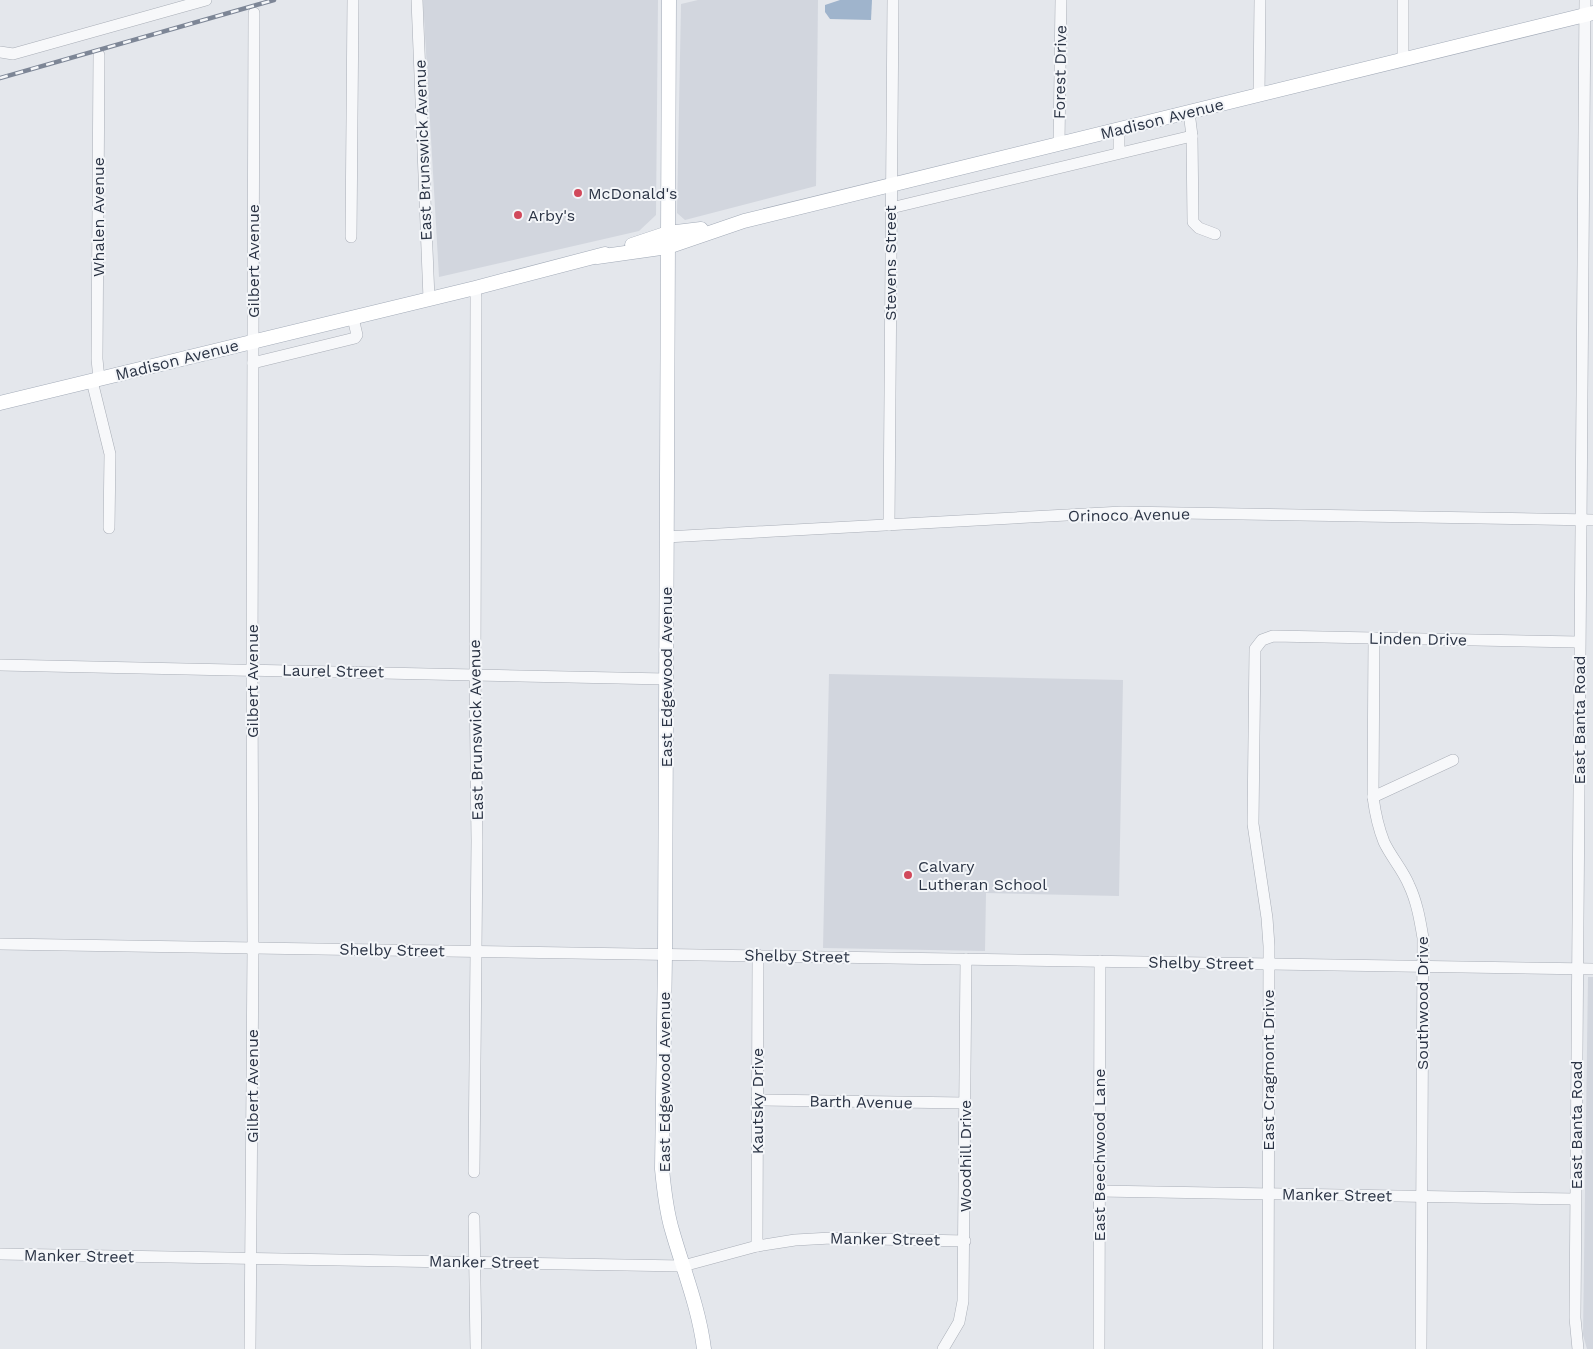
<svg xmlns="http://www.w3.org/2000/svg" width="1593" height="1349" font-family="'Work Sans',sans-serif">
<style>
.built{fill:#d2d6de}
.water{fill:#9fb4cc}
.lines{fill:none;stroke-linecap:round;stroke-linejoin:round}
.minor-casing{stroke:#a9aeb7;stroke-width:12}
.major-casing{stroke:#a3abb8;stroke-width:15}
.minor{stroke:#f7f8fa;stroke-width:11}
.major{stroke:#fff;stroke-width:14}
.rail-casing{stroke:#7d8696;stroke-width:4.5}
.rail{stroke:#f4f6f9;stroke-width:2.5;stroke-dasharray:8;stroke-linecap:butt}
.poi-dot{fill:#d1495b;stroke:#f4f6f9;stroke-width:2}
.labels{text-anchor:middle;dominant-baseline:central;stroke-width:4;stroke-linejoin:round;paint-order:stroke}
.street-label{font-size:16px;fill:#2b3445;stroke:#f4f6f9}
.poi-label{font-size:16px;fill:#2b3445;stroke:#f4f6f9;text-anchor:start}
</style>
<rect width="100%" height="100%" fill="#e4e7ec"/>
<g class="built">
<polygon points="423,0 658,0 656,215 639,231 439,277"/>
<polygon points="698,0 818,0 816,186 685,220 677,213 681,4"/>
<polygon points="829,674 1123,680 1119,896 986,893 985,951 823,948"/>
<polygon points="1588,977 1593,977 1593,1349 1587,1349 1583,1335"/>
</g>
<polygon class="water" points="840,0 872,0 871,20 830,19 825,12 825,5"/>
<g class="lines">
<g class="minor-casing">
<g id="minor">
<polyline points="417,0 429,299"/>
<polyline points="0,52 13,54 206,0"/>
<polyline points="1403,60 1403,0"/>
<polyline points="1259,95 1260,0"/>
<polyline points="1189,112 1192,136 1193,222 1199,228 1215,234"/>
<polyline points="1059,144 1061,0"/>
<polyline points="1119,152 1119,129"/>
<polyline points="891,208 1192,136"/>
<polyline points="351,237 353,0"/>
<polyline points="253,363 355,338 357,335 353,318"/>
<polyline points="99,379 97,359 99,55"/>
<polyline points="92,381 110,454 109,528"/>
<polyline points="889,525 893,0"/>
<polyline points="666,537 1122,512 1593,520"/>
<path d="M 1374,638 L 1373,797 C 1375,812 1378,827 1384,842 C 1391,857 1403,870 1409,885 C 1417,902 1420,920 1423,938 L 1421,1349"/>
<polyline points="0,665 666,679"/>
<polyline points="1373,797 1453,760"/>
<polyline points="0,944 1593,969"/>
<polyline points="757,1100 965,1103"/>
<polyline points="474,1172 477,841 475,675 476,297 475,288"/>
<polyline points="1099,1191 1575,1199"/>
<polyline points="474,1218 476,1349"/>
<polyline points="757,1246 758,955"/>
<polyline points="0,1254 683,1266 757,1246 795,1240 831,1238 965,1241"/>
<polyline points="250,1349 253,948 252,670 254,13"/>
<polyline points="943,1349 959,1322 963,1301 966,959"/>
<polyline points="1099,1349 1100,961"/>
<polyline points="1268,1349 1269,946 1267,918 1253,824 1255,649 1262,640 1273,636 1579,642"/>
<polyline points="1578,1349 1575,1318 1585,0"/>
</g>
</g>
<g class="major-casing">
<g id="major">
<path d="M 669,0 L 665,954 L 662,1169 C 664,1190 666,1210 672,1230 C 683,1269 699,1308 704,1349"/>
<polyline points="632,245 668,233 701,229"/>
<polyline points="597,257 668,247 744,221 1593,13"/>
<polyline points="0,403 475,288 605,254"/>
</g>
</g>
<use href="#minor" class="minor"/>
<use href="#major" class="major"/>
<g class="rail-casing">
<polyline id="rail" points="0,78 274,0"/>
</g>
<use href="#rail" class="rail"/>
</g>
<g class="poi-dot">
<circle cx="578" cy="193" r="5"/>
<circle cx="518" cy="215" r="5"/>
<circle cx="908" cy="875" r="5"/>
</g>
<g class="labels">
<g class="street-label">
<text transform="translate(1060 72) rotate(-89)">Forest Drive</text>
<text transform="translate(1162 119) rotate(-14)">Madison Avenue</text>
<text transform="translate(423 150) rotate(-92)">East Brunswick Avenue</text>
<text transform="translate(98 217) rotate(-90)">Whalen Avenue</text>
<text transform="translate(253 261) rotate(-90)">Gilbert Avenue</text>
<text transform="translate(890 263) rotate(-90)">Stevens Street</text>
<text transform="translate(177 360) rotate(-14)">Madison Avenue</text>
<text transform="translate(1129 515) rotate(-1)">Orinoco Avenue</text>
<text transform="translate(1418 639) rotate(1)">Linden Drive</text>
<text transform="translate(333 671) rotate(1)">Laurel Street</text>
<text transform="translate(666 677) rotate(-90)">East Edgewood Avenue</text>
<text transform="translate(252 681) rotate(-90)">Gilbert Avenue</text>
<text transform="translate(1579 720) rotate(-90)">East Banta Road</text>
<text transform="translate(476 730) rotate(-91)">East Brunswick Avenue</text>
<text transform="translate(392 950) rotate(1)">Shelby Street</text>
<text transform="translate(797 956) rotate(1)">Shelby Street</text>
<text transform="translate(1201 963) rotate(1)">Shelby Street</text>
<text transform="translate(1422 1003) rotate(-90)">Southwood Drive</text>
<text transform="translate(1268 1070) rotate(-90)">East Cragmont Drive</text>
<text transform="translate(664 1082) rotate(-90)">East Edgewood Avenue</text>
<text transform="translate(252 1086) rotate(-90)">Gilbert Avenue</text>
<text transform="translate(757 1101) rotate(-90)">Kautsky Drive</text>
<text transform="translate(861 1102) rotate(1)">Barth Avenue</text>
<text transform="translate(1576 1125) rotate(-90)">East Banta Road</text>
<text transform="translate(1099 1155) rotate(-90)">East Beechwood Lane</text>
<text transform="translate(965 1156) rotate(-90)">Woodhill Drive</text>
<text transform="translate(1337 1195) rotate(1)">Manker Street</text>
<text transform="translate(885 1239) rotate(1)">Manker Street</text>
<text transform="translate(79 1256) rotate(1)">Manker Street</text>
<text transform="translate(484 1262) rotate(1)">Manker Street</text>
</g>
<g class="poi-label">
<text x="588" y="193">McDonald's</text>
<text x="528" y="215">Arby's</text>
<text x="918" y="866">Calvary<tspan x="918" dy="18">Lutheran School</tspan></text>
</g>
</g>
</svg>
